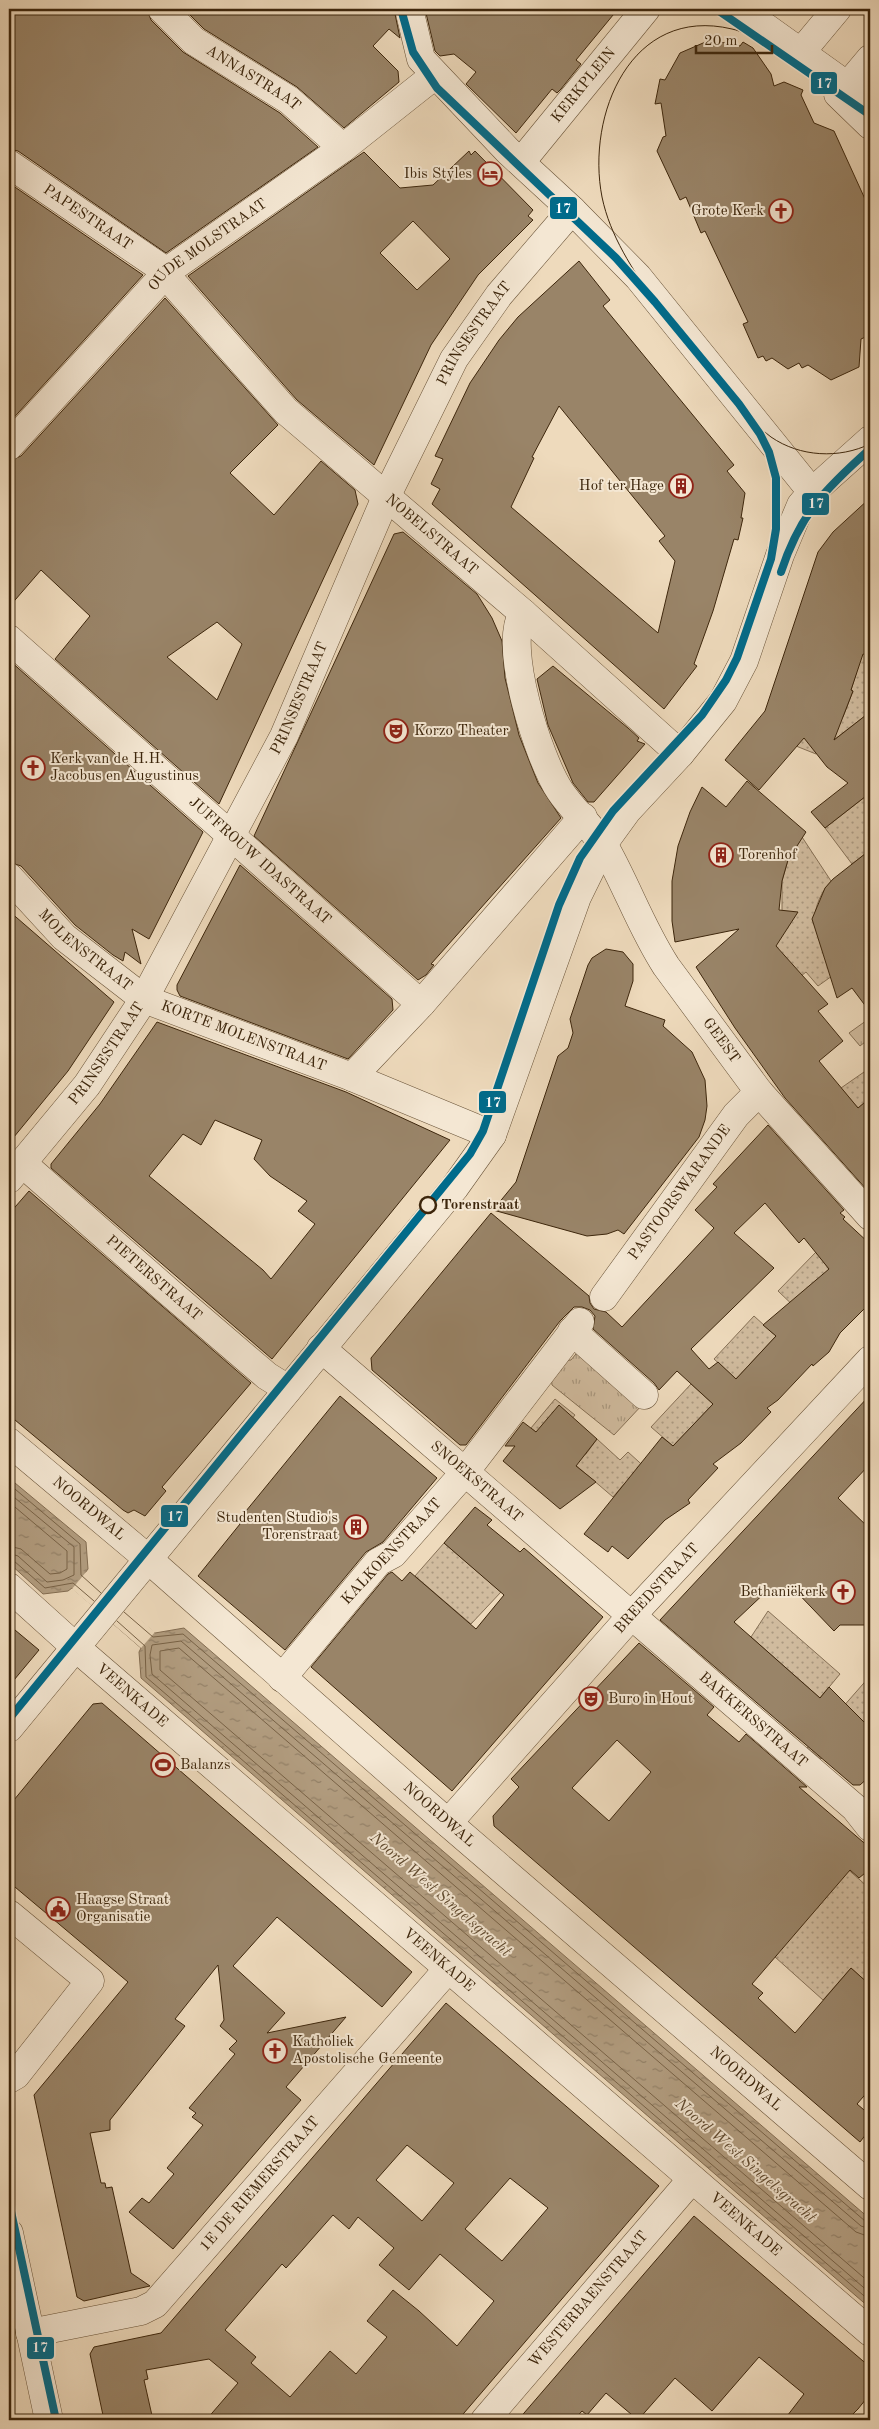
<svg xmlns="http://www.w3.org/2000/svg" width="879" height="2429" font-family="'Old Standard TT',serif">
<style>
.grass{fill:url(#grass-tufts);stroke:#867055}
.garden{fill:url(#garden-dots);stroke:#867055}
.water{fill:url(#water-ripples);stroke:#836d52}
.pier{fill:#eedabc}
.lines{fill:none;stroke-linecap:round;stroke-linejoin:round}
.shore{stroke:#786246;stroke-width:1}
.building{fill:#998468;stroke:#3d260c;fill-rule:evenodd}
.minor-casing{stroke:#695338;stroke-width:29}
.minor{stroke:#f4e7d3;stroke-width:28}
.tram{stroke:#3d260c;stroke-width:1}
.tram-1-casing{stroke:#f4e7d3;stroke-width:11}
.tram-1{stroke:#006b8b;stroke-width:8}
.stop-dot{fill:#f4e7d3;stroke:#3d260c;stroke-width:2.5}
.labels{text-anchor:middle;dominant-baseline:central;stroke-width:4;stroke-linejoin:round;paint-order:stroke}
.street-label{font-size:15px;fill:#3d260c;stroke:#f4e7d3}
.poi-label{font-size:15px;fill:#3d260c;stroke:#f4e7d3;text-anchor:start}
.stop-label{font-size:15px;font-weight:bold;fill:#3d260c;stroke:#f4e7d3;text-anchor:start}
.water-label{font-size:16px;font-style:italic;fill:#604a2f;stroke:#f4e7d3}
.line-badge{stroke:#f4e7d3;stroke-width:2}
.badge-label{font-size:14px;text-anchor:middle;font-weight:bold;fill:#fff}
</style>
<defs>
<pattern id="grass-tufts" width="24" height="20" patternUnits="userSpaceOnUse" patternTransform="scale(1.25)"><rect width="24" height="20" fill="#d0bb9e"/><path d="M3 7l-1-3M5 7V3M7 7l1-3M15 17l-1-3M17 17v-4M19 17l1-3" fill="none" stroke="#aa987f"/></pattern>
<pattern id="garden-dots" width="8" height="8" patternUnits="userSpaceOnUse" patternTransform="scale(1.25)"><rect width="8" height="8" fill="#d0bb9e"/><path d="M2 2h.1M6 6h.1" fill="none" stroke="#aa987f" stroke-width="1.8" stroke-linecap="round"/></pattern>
<pattern id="water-ripples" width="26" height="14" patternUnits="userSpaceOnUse" patternTransform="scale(1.25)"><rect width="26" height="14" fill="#b29d80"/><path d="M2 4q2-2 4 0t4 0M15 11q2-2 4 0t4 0" fill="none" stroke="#928067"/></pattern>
</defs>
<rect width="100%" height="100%" fill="#eedabc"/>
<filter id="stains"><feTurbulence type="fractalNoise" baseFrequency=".004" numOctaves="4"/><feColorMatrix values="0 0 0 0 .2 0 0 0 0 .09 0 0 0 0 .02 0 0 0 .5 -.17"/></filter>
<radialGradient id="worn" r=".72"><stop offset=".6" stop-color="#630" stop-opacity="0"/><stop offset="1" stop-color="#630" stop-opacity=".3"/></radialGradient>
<g class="grass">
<polygon points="870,1018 870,1038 860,1046 849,1033"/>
<polygon points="580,1349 643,1404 614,1435 552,1385 551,1375 562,1361 571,1360"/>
</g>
<g class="garden">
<polygon points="870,557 870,712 816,754 796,746 812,728 822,735 843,717 853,691 851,690 856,674 863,563"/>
<polygon points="870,793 870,850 852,864 825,828"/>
<path d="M 802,837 L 831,881 C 803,914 816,940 839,971 L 818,986 L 806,972 L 801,976 L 766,941 L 782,917 L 782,881 L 788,860 Z"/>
<polygon points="864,1072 870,1081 870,1098 858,1108 841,1088"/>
<polygon points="816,1252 829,1269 799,1311 778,1291"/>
<polygon points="754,1316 776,1336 736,1379 714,1359"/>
<polygon points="691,1384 713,1404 673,1446 651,1427"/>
<polygon points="555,1399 575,1415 551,1444 531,1428"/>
<polygon points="597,1439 620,1460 628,1452 649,1471 632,1490 624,1484 613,1497 572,1462 586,1454"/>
<polygon points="444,1543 501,1592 471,1624 415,1576"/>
<polygon points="768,1611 840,1674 820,1698 751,1637"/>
<polygon points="870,1676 870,1717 833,1753 829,1750 821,1759 807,1748"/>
<polygon points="804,1831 868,1887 870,1885 870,1985 851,1968 823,2000 775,1957"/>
</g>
<polygon class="water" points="9,1478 86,1542 88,1569 85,1573 155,1633 184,1628 870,2219 870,2308 141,1678 139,1652 141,1648 72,1588 68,1591 43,1594 9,1563"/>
<polygon class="pier" points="86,1572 155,1632 141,1648 72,1589"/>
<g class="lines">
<g class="shore">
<polyline points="9,1484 80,1544 81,1575 101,1593"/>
<polyline points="9,1493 74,1547 74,1575 63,1580 47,1582 18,1556 9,1553"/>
<polyline points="9,1502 67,1551 67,1569 60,1573 50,1574 21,1549 9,1546"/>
<polyline points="9,1559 14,1561 45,1588 73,1583 94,1601"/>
<polyline points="124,1612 153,1637 183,1634 865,2221 870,2223"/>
<polyline points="117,1621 145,1646 146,1677 870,2301"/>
<polyline points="870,2229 861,2226 181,1641 152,1645 150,1655 152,1674 870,2293"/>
<polyline points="870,2237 856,2232 179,1648 160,1651 160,1670 870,2283"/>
</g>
</g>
<g class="building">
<polygon points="9,9 147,9 151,20 183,52 280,113 318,147 166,253 18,151 9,149"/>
<polygon points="184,9 394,9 400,38 389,29 373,46 398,71 399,82 344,128 297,87 204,29"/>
<polygon points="425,9 618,9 576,60 581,64 561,89 557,93 552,89 516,133 466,84 476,72 454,54 440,56 435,51"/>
<polygon points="710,40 740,46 743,42 753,48 771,74 774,86 784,82 803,90 801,95 814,123 834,131 870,210 870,335 861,339 859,367 831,380 808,365 802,368 799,363 788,369 772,358 766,361 763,356 758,358 743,324 748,322 705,231 701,233 686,197 680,200 657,151 663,137 666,136 661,103 655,104 660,79 665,80 680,53"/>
<path d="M 469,151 L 471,155 L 475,151 L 533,210 L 528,216 L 533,220 L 478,275 L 431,345 L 374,465 L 297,400 L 188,276 L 364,152 L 400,188 L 433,185 ZM 413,221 L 450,259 L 417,290 L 380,253 Z"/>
<polygon points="9,183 143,275 9,423"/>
<path d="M 579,261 L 610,300 L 603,306 L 734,465 L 727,471 L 745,493 L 741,518 L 743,518 L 738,540 L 734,539 L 713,611 L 694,664 L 697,666 L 664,709 L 432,504 L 440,489 L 431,484 L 443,459 L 435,456 L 470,383 L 499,340 L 518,317 ZM 559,406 L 665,536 L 659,541 L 675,561 L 658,633 L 511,507 L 534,458 L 532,457 Z"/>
<path d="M 165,298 L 278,425 L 230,473 L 274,515 L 321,461 L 355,490 L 358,504 L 219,804 L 55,659 L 90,616 L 41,570 L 9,607 L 9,461 L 21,456 ZM 217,622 L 242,644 L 217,700 L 167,657 Z"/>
<polygon points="870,498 870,656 863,654 851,690 853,691 834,740 870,712 870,799 866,796 825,828 811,812 848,783 827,767 804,738 759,790 725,760 765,711 818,552 833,532"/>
<polygon points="403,532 477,594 492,618 502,641 505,678 519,735 538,783 561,818 431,964 434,965 426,975 418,980 254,836 394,534"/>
<polygon points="9,660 203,832 149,939 132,929 141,964 125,952 123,961 113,955 75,925 21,866 9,862"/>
<polygon points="553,666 628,728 639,738 637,741 645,744 594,802 588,802 573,783 548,725 537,679"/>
<polygon points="747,781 806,832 788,860 782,881 779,910 798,912 776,946 828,1004 818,1011 843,1041 819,1061 858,1108 870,1098 870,1187 867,1190 785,1098 735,1028 696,967 739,929 675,942 672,921 672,881 678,846 690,812 702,787 726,807"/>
<polygon points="870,850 870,1012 852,988 837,998 812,919 825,888 833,879"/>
<polygon points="240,865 392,999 393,1010 348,1059 180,996 177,990 177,985"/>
<polygon points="9,911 114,1002 68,1071 9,1143"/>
<polygon points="606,949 623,952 633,964 633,981 625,1006 665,1020 663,1026 692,1052 705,1080 707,1106 705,1120 699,1137 624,1234 618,1230 607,1234 587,1236 493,1210 516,1182 558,1056 568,1048 573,1033 570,1019 588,965 592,958"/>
<path d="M 157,1022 L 346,1092 L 450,1140 L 272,1359 L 51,1168 L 51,1164 L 100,1104 ZM 215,1120 L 262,1140 L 254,1159 L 270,1176 L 307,1201 L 298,1211 L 315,1224 L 271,1279 L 263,1270 L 149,1176 L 183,1134 L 201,1145 Z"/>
<path d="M 768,1125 L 844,1210 L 840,1213 L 845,1217 L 843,1219 L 870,1244 L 870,1303 L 840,1333 L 829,1352 L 813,1366 L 812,1364 L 778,1400 L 767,1408 L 771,1412 L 741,1443 L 713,1464 L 718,1468 L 688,1500 L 690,1503 L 665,1520 L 628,1559 L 612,1546 L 608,1552 L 584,1534 L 662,1437 L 673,1446 L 713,1404 L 677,1371 L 659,1390 L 654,1383 L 593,1329 L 595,1316 L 590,1310 L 582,1307 L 574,1307 L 560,1321 L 466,1445 L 460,1445 L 372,1370 L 371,1358 L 491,1213 L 589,1296 L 590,1303 L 594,1309 L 606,1312 L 622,1327 L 714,1228 L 695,1210 L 717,1187 L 713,1184 ZM 765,1203 L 799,1243 L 804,1238 L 829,1269 L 763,1325 L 776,1336 L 736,1379 L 718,1362 L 709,1369 L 691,1349 L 774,1268 L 734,1233 Z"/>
<polygon points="29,1191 251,1383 162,1487 166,1491 145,1516 134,1510 128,1513 123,1510 9,1415 9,1214"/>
<polygon points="870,1395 870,1464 838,1498 870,1529 870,1625 840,1625 834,1631 789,1584 777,1597 769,1589 734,1622 820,1698 829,1687 870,1728 870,1776 860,1785 853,1785 660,1620"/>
<polygon points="340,1396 437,1478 383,1542 366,1552 285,1650 198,1576 240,1524 237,1522"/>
<polygon points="559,1405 597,1439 576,1466 596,1482 560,1509 503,1461 515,1446 505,1446 523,1422 536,1432"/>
<polygon points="475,1507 492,1520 487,1525 520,1552 524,1548 603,1617 452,1791 311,1667 388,1574 392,1572 402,1581 410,1572 476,1629 504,1595 444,1543"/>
<polygon points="9,1625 39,1650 9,1686"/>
<path d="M 639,1643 L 714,1707 L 707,1715 L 739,1742 L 746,1734 L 807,1787 L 799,1787 L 870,1848 L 870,1869 L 859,1878 L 850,1870 L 752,1984 L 763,1993 L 758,1998 L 795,2033 L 851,1968 L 870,1985 L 870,2089 L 857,2104 L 870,2115 L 870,2129 L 860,2142 L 494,1826 L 493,1816 L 519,1787 L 511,1779 ZM 617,1740 L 651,1772 L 609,1821 L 572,1788 Z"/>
<polygon points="102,1703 412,1972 382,2007 277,1917 233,1966 285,2013 267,2033 346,2017 286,2087 301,2100 173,2249 129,2212 142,2198 149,2203 174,2174 167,2168 203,2125 192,2117 196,2113 189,2108 235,2054 229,2049 237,2041 220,2026 224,2020 218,1965 175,2019 185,2026 110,2120 110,2130 90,2133 101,2183 105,2183 106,2188 112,2187 131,2273 150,2286 84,2301 77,2297 34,2095 128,1982 9,1882 9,1806 93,1704"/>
<path d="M 446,2003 L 659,2186 L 458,2420 L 206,2420 L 238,2383 L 209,2359 L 146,2370 L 148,2379 L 144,2380 L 153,2420 L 104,2420 L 90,2354 L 94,2347 L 161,2333 ZM 407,2145 L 454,2183 L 422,2221 L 376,2180 ZM 510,2178 L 548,2208 L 502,2261 L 465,2229 ZM 333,2215 L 349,2229 L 358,2217 L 394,2248 L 379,2265 L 409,2290 L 440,2254 L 494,2301 L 457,2346 L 419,2311 L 393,2290 L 367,2321 L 387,2337 L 356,2374 L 330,2351 L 290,2397 L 251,2363 L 256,2357 L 225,2330 L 282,2264 L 286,2268 L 295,2258 Z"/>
<polygon points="694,2216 870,2367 870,2394 858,2409 847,2420 784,2420 804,2394 759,2357 712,2411 675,2378 638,2420 606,2393 587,2415 582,2411 574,2420 518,2420"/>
</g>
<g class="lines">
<g class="minor-casing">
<g id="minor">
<path id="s1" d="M 162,9 L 194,41 L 289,100 L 343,148"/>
<polyline points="409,9 421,59 508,151 572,210 638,277 812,492"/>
<polyline points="740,9 870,102"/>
<polyline points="802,51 837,9"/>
<polyline points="849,84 870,59"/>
<polyline points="838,94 870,125"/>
<path id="s2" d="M 521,162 L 646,9"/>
<path id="s3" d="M 9,164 L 157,265 L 286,411 L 523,613 L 680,754"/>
<path id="s4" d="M 9,446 L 157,283 L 163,274 L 343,148 L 435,75"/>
<path id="s5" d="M 523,613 C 502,645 539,760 560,791 C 574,812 594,828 607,851 C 628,889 642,929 666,966 L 759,1092 L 870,1216"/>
<path id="s6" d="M 9,639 L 421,1004"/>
<path id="s7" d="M 9,877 L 64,937 L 144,999 L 352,1077 L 492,1135"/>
<polyline points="352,1077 421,1004 583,817"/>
<path id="s8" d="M 22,1163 L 169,1292 L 267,1376 L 288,1389"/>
<path id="s9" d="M 9,1179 L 87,1085 L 144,999 L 284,736 L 386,497 L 454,359 L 499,295 L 572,210"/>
<path id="s10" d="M 604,1297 L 736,1115 L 759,1092"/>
<polyline points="572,1331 644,1395"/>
<path id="s11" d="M 321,1348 L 855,1808 L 870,1827"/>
<path id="s12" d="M 9,1442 L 140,1552 L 448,1823 L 870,2186"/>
<path id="s13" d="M 9,1587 L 81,1652 L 870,2332"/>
<polyline points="282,1678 378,1562 393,1554 465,1472 580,1322"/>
<polyline points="9,1728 455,1187 492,1135 577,897 603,844 627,811 680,754 723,701 744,661 780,555 801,505 812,492 870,440"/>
<path id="s14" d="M 448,1823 L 632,1615 L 870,1360"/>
<polyline points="9,1914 90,1981 16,2075 9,2079"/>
<polyline points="9,2233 49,2420"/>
<path id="s15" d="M 30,2333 L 141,2311 L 155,2304 L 448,1969"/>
<path id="s16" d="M 485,2420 L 692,2179"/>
</g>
</g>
<use href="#minor" class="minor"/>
<g class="tram">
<path d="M 655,302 C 633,270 610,236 602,197 C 586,115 631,5 732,29 C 742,31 753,38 763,43"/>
<path d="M 739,404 C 749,415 759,428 771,437 C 800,457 839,459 870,444"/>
</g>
<g class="tram-1-casing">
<g id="tram-1">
<polyline points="716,9 870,115"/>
<path d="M 781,572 C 800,514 825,489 870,449"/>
<polyline points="9,1719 470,1154 483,1131 559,905 580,858 613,811 702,715 726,680 737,658 771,559 776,529 776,478 769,452 760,434 739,404 655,302 616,258 437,88 413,52 401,9"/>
<polyline points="9,2202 56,2420"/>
</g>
</g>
<use href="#tram-1" class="tram-1"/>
</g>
<defs>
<g id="hotel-ring" transform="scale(1.25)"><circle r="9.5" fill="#f4e7d3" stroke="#8f2418" stroke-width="1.5"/><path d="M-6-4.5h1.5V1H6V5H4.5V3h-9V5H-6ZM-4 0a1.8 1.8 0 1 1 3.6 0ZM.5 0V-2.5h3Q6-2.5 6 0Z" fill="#8f2418"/></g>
<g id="church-ring" transform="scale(1.25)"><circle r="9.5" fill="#f4e7d3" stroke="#8f2418" stroke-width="1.5"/><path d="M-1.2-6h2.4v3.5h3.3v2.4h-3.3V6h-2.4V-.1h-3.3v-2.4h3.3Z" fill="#8f2418"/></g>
<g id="building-ring" transform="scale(1.25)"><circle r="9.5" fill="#f4e7d3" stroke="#8f2418" stroke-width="1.5"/><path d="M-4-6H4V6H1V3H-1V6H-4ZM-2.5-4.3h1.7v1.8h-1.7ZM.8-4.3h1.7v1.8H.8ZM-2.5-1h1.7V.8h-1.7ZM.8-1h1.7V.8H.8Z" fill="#8f2418"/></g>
<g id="theatre-ring" transform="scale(1.25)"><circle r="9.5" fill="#f4e7d3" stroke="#8f2418" stroke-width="1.5"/><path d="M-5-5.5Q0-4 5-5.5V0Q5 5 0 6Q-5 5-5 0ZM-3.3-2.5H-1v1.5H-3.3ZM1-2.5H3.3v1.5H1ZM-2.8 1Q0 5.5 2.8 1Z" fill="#8f2418"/></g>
<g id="stadium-ring" transform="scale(1.25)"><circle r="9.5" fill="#f4e7d3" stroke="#8f2418" stroke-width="1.5"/><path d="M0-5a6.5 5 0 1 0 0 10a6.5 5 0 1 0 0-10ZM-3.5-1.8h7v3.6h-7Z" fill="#8f2418"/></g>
<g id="civic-ring" transform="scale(1.25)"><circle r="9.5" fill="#f4e7d3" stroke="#8f2418" stroke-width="1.5"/><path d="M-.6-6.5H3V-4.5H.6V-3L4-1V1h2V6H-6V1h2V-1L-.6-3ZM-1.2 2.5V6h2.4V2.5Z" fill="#8f2418"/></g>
</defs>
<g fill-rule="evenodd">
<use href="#hotel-ring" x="490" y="174"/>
<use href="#church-ring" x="781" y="211"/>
<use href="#building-ring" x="681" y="486"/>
<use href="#theatre-ring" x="396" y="731"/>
<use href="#church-ring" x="33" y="768"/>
<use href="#building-ring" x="721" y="855"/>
<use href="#building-ring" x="356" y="1527"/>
<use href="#church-ring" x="843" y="1592"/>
<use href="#theatre-ring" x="591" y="1699"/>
<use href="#stadium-ring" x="163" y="1765"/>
<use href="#civic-ring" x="58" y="1909"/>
<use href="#church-ring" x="275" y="2051"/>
</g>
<circle class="stop-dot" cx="428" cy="1205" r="8"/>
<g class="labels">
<g class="street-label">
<text stroke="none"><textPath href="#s1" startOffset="115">ANNASTRAAT</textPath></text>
<text stroke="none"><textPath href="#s2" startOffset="99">KERKPLEIN</textPath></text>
<text stroke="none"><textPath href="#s3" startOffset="95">PAPESTRAAT</textPath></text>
<text stroke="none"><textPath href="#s4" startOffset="284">OUDE MOLSTRAAT</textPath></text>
<text stroke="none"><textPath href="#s9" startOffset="969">PRINSESTRAAT</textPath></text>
<text stroke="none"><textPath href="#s3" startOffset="565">NOBELSTRAAT</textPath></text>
<text stroke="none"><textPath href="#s9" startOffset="564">PRINSESTRAAT</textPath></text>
<text stroke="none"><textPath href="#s6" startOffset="335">JUFFROUW IDASTRAAT</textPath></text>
<text stroke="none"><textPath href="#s7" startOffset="106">MOLENSTRAAT</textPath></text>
<text stroke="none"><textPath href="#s7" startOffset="289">KORTE MOLENSTRAAT</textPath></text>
<text stroke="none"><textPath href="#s5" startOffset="485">GEEST</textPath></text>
<text stroke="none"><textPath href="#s9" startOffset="159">PRINSESTRAAT</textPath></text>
<text stroke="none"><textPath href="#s10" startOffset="129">PASTOORSWARANDE</textPath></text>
<text stroke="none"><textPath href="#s8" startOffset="175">PIETERSTRAAT</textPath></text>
<text stroke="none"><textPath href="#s11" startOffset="205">SNOEKSTRAAT</textPath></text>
<text stroke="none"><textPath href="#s12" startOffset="104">NOORDWAL</textPath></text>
<text transform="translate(392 1552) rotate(-47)">KALKOENSTRAAT</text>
<text stroke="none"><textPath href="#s14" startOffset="314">BREEDSTRAAT</textPath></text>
<text stroke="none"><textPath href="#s13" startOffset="164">VEENKADE</textPath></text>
<text stroke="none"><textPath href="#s11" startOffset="570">BAKKERSSTRAAT</textPath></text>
<text stroke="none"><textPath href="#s12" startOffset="569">NOORDWAL</textPath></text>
<text stroke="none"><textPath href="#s13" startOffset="569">VEENKADE</textPath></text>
<text stroke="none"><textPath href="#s12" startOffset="974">NOORDWAL</textPath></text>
<text stroke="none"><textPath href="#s15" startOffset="288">1E DE RIEMERSTRAAT</textPath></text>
<text stroke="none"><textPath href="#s13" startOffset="974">VEENKADE</textPath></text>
<text stroke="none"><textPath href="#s16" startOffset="159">WESTERBAENSTRAAT</textPath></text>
</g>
<g class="poi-label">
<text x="472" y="174" text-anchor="end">Ibis Styles</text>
<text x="764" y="211" text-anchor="end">Grote Kerk</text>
<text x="664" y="486" text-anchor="end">Hof ter Hage</text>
<text x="414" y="731">Korzo Theater</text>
<text x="50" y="759">Kerk van de H.H.<tspan x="50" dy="17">Jacobus en Augustinus</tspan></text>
<text x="738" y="855">Torenhof</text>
<text x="338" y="1518" text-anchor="end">Studenten Studio's<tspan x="338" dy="17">Torenstraat</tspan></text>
<text x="826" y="1592" text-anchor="end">Bethaniëkerk</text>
<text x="608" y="1699">Buro in Hout</text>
<text x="180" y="1765">Balanzs</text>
<text x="76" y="1900">Haagse Straat<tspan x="76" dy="17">Organisatie</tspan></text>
<text x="292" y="2042">Katholiek<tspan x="292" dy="17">Apostolische Gemeente</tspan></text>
</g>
<g class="stop-label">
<text x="441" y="1205">Torenstraat</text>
</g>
<g class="water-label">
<text transform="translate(440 1895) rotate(41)">Noord West Singelsgracht</text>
<text transform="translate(745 2161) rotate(41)">Noord West Singelsgracht</text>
</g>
</g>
<g class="line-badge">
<rect x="810" y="71" width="28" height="24" rx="5" fill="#006b8b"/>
<rect x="549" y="196" width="29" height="24" rx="5" fill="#006b8b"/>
<rect x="801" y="492" width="29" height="24" rx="5" fill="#006b8b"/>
<rect x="478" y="1090" width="29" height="24" rx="5" fill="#006b8b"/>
<rect x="160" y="1504" width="29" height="24" rx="5" fill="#006b8b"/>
<rect x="26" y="2336" width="29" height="24" rx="5" fill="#006b8b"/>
</g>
<g class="badge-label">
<text x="824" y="88">17</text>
<text x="563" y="213">17</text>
<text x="816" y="508">17</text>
<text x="493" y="1107">17</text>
<text x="175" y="1521">17</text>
<text x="40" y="2352">17</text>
</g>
<rect width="879" height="2429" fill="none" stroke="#eedabc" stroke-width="30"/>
<rect x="10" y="10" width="859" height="2409" fill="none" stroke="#3d260c" stroke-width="2.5"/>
<rect x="15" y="15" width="849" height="2399" fill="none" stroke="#3d260c"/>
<path d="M696 45v8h76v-8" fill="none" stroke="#3d260c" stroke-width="2.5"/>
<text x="704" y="45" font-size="15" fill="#3d260c" stroke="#f4e7d3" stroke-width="4" paint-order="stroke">20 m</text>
<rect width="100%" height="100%" filter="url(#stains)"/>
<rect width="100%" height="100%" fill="url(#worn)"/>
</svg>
